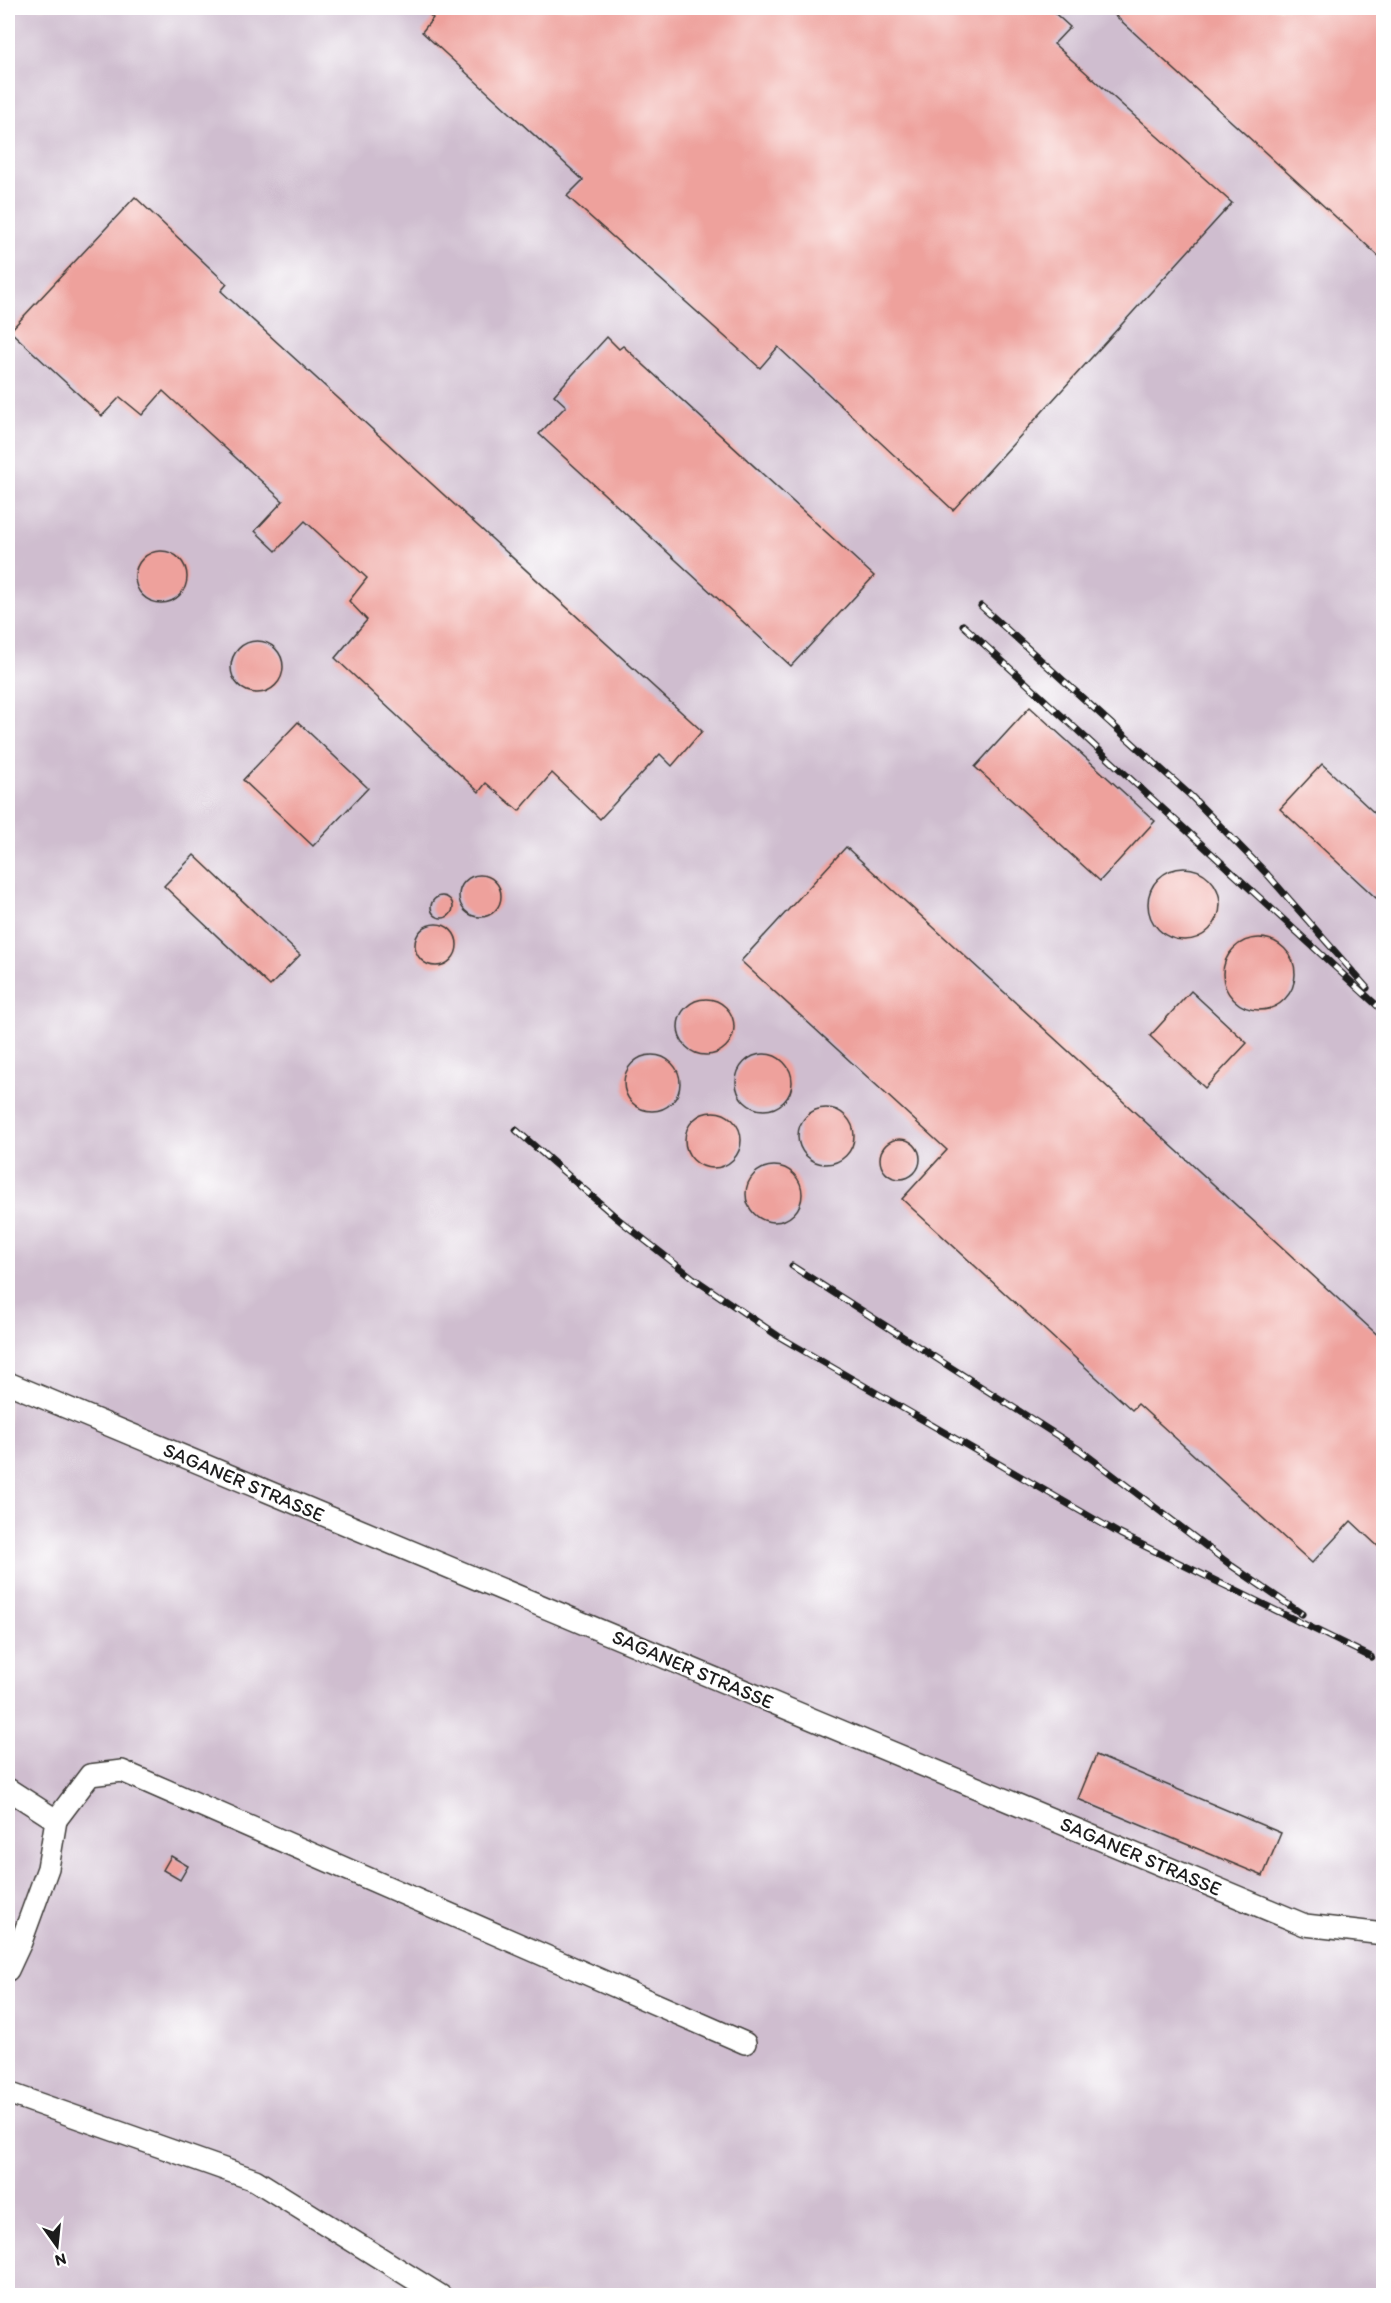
<svg xmlns="http://www.w3.org/2000/svg" width="1391" height="2303" font-family="Itim,sans-serif">
<style>
.industrial{fill:#cfbdcf}
.building{fill:#eea19c}
.lines{fill:none;stroke-linecap:round;stroke-linejoin:round}
.service-casing{stroke:#3d3a37;stroke-width:24}
.service{stroke:#fff;stroke-width:21}
.rail-casing{stroke:#1c1c1c;stroke-width:7}
.rail{stroke:#fff;stroke-width:4.5;stroke-dasharray:14;stroke-linecap:butt}
.labels{text-anchor:middle;dominant-baseline:central;stroke-width:4.5;stroke-linejoin:round;paint-order:stroke}
.street-label{font-size:20px;fill:#1c1c1c;stroke:#fff}
</style>
<rect width="100%" height="100%" fill="#fff"/>
<filter id="ink" filterUnits="userSpaceOnUse"><feTurbulence type="fractalNoise" baseFrequency=".0167" numOctaves="2"/><feDisplacementMap in="SourceGraphic" scale="12" xChannelSelector="R" yChannelSelector="G"/><feConvolveMatrix kernelMatrix="1 2 1 2 8 2 1 2 1" color-interpolation-filters="sRGB"/></filter>
<filter id="wash" filterUnits="userSpaceOnUse"><feTurbulence type="fractalNoise" baseFrequency=".008" numOctaves="4" result="noise"/><feDisplacementMap in="SourceGraphic" scale="24" xChannelSelector="R" yChannelSelector="G"/><feGaussianBlur stdDeviation="1.35" result="paint"/><feColorMatrix in="noise" values="0 0 0 0 0 0 0 0 0 0 0 0 0 0 0 0 0 1.4 0 .05"/><feComposite in="paint" operator="in"/></filter>
<g filter="url(#wash)">
<rect width="100%" height="100%" fill="#f5e6cf"/>
<polygon class="industrial" points="8,8 1383,8 1383,2295 8,2296"/>
<g id="blocks">
<g class="building">
<polygon points="422,8 1049,8 1070,27 1054,44 1232,203 953,510 778,347 760,368 567,196 583,180 422,32 433,18"/>
<polygon points="1107,8 1383,8 1383,260"/>
<polygon points="135,197 227,284 221,291 702,731 672,766 660,754 600,819 552,773 519,811 486,783 479,792 335,658 367,620 349,601 367,578 305,521 276,551 255,531 283,501 163,391 142,415 120,397 102,416 10,331"/>
<polygon points="607,337 619,349 623,346 874,576 791,666 539,434 566,406 554,395"/>
<circle cx="161" cy="577" r="26"/>
<circle cx="257" cy="667" r="26"/>
<polygon points="1030,707 1155,821 1100,881 975,767"/>
<polygon points="298,722 368,788 313,846 243,780"/>
<polygon points="1322,764 1383,821 1383,898 1380,894 1376,898 1280,809"/>
<polygon points="846,847 1383,1340 1383,1551 1351,1521 1312,1563 1138,1404 1132,1410 902,1199 947,1150 741,961"/>
<polygon points="194,855 300,955 270,986 164,886"/>
<circle cx="1184" cy="904" r="36"/>
<circle cx="480" cy="896" r="21"/>
<circle cx="442" cy="907" r="11"/>
<circle cx="436" cy="945" r="21"/>
<circle cx="1259" cy="974" r="36"/>
<polygon points="1191,991 1247,1043 1205,1088 1150,1036"/>
<circle cx="706" cy="1027" r="28"/>
<circle cx="764" cy="1082" r="28"/>
<circle cx="652" cy="1083" r="28"/>
<circle cx="826" cy="1136" r="28"/>
<circle cx="713" cy="1140" r="28"/>
<circle cx="900" cy="1159" r="20"/>
<circle cx="774" cy="1194" r="28"/>
<polygon points="1096,1755 1281,1833 1263,1876 1078,1799"/>
<polygon points="171,1856 188,1866 180,1880 163,1870"/>
</g>
</g>
</g>
<g filter="url(#ink)">
<use href="#blocks" fill-opacity="0" stroke="#3d3a37" stroke-width="1.5"/>
<g class="lines">
<g class="service-casing">
<g id="service">
<polyline points="8,1383 1305,1925 1384,1934"/>
<polyline points="8,1789 56,1820 48,1868 21,1942 8,1970"/>
<polyline points="56,1820 90,1775 122,1771 745,2043"/>
<polyline points="8,2093 255,2180 441,2296"/>
</g>
</g>
<use href="#service" class="service"/>
<g class="rail-casing">
<g id="rail">
<polyline points="981,606 1191,796 1267,874 1367,988"/>
<polyline points="963,625 1384,1012"/>
<polyline points="516,1130 618,1219 693,1278 778,1336 1120,1534 1371,1657"/>
<polyline points="792,1266 1080,1450 1232,1566 1302,1614"/>
</g>
</g>
<use href="#rail" class="rail"/>
</g>
</g>
<g class="labels">
<g class="street-label">
<text transform="translate(244 1482) rotate(23)">SAGANER STRASSE</text>
<text transform="translate(693 1669) rotate(23)">SAGANER STRASSE</text>
<text transform="translate(1141 1856) rotate(23)">SAGANER STRASSE</text>
</g>
</g>
<rect width="1391" height="2303" fill="none" stroke="#fff" stroke-width="30"/>
<g transform="translate(57 2246) rotate(165)" stroke="#ffffff" stroke-width="4.5" paint-order="stroke">
<path d="M0-4.5L10 22L0 15L-10 22Z" fill="#1c1c1c"/>
<text y="-9" font-size="16" font-weight="bold" text-anchor="middle" fill="#1c1c1c">N</text>
</g>
</svg>
